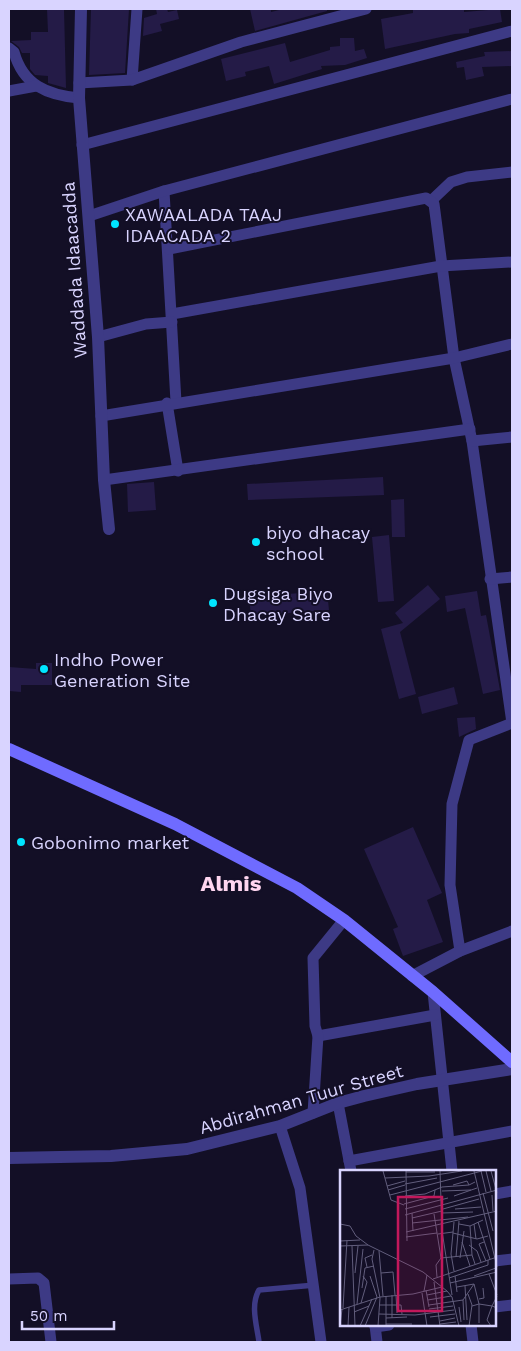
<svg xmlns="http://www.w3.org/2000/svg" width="521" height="1351" font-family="'Work Sans',sans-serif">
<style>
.building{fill:#241b47}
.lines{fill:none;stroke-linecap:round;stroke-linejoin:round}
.service{stroke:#3d3a85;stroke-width:5.5}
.minor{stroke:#3d3a85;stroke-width:11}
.tertiary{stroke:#3d3a85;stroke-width:12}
.secondary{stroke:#6f6bff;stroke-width:12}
.poi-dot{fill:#00e5ff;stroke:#130f26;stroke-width:2}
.labels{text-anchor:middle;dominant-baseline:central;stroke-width:4;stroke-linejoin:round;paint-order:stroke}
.poi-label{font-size:18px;fill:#d9d4ff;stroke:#130f26;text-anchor:start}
.street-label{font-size:18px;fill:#d9d4ff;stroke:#130f26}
.district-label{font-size:22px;font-weight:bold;fill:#ffd6f0;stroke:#130f26}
.inset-road{fill:none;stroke:#625e7d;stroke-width:1}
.view{fill:#c2185b;fill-opacity:0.15;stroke:#c2185b;stroke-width:2.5}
.inset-edge{fill:none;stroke:#d9d4ff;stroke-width:2.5}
</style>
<rect width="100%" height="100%" fill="#130f26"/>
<g class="building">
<polygon points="47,9 64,9 66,88 48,83 48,76 35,75 30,69 30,53 22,53 19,47 11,41 31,40 31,32 48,32"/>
<polygon points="91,9 129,9 125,73 89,75"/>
<polygon points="156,9 167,9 168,12 177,10 179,19 160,24 162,31 143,36 144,18 157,14"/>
<polygon points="250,9 271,9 271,12 283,9 327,9 327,11 255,31"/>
<polygon points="413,9 464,9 464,12 500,9 502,22 469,29 469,33 455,34 385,49 381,19 413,13"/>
<polygon points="340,38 354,38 355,51 364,49 367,58 345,65 321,66 322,69 274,84 269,66 245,72 246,76 226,81 221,59 285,43 290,62 330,50 330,47 340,46"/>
<polygon points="512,51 512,66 482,67 484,76 466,80 464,67 457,68 456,62 485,56 484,52"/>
<polygon points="383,477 384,495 248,500 247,484"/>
<polygon points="154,482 156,510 128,512 127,484"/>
<polygon points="404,499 405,537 392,537 391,500"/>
<polygon points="389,535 394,601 378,602 372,537"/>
<polygon points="428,585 440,599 400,632 416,694 399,699 381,629 403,623 395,613"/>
<polygon points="327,591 329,610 251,616 249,597"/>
<polygon points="477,591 481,616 486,615 500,690 483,694 465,608 447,612 445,596"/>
<polygon points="36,663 52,663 52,685 21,685 21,692 9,691 9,667 36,669"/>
<polygon points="454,687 458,704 422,714 418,697"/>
<polygon points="475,717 476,729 459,737 457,718"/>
<polygon points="413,827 442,893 427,900 443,942 403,956 393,929 398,927 364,849"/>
</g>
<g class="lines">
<path class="service" d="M 259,1342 C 257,1326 250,1305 259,1290 L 315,1285"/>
<g class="minor">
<path d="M 9,48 L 14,52 C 23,85 47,95 79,98"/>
<polyline points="132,80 137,9"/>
<polyline points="79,83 132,80 241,42 366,9"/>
<polyline points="9,91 36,86"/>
<polyline points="82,145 512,31"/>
<polyline points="164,191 176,402"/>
<polyline points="432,200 451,182 467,177 512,172"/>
<polyline points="89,216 164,191 512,99"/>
<polyline points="169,249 426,198 434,204 454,358 472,441 512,723"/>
<polyline points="172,314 441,266 512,262"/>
<polyline points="98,337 146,324 172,322"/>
<polyline points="167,403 178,471"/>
<polyline points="101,416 454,358 512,344"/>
<polyline points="472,441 512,437"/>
<polyline points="104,480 470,429"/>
<polyline points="490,579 512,577"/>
<polyline points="460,951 450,885 452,804 469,740 512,723"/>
<polyline points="412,976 460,951 512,931"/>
<polyline points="433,992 452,1171"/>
<polyline points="318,1036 435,1015"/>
<polyline points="338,1103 351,1171"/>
<polyline points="313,1113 318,1036 315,1026 313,958 344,920"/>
<polyline points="280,1126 300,1188 321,1342"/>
<polyline points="349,1161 512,1131"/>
<polyline points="495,1194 512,1191"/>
<polyline points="495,1261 512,1259"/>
<polyline points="9,1279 38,1278 44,1283 51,1342"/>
<polyline points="495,1307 512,1305"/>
<polyline points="375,1325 377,1342"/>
<polyline points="471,1325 473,1342"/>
<polyline points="375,1327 389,1325"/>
</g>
<g class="tertiary">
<polyline points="81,9 79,98 98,337 104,480 109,529"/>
<polyline points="9,1158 111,1156 187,1149 280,1126 338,1103 364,1096 417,1084 512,1069"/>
</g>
<polyline class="secondary" points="9,749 175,824 297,888 344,920 433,992 512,1062"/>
</g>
<g class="poi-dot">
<circle cx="115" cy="224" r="5"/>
<circle cx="256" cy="542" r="5"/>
<circle cx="213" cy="603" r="5"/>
<circle cx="44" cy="669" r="5"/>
<circle cx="21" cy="842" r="5"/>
</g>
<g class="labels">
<g class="poi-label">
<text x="125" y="214">XAWAALADA TAAJ<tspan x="125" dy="21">IDAACADA 2</tspan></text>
<text x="266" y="532">biyo dhacay<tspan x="266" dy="21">school</tspan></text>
<text x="223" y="593">Dugsiga Biyo<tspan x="223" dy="21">Dhacay Sare</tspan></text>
<text x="54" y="659">Indho Power<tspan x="54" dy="21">Generation Site</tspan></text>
<text x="31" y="842">Gobonimo market</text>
</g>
<g class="street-label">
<text transform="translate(74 270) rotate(-94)">Waddada Idaacadda</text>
<text transform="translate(301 1099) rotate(-16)">Abdirahman Tuur Street</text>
</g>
<g class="district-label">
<text x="231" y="883">Almis</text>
</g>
</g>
<g transform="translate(340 1170)">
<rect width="156" height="156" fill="#130f26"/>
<path class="inset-road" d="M 43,1 L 51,30 L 64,35M 66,1 L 67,71M 100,1 L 102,61 L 112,125M 134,1 L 157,97M 141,1 L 146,22M 146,1 L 151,21M 151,1 L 157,23M 66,2 L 95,2M 45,8 L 89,6 L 122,1M 65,14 L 97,8M 113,15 L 127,11 L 129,15M 47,16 L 65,11M 48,20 L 65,15M 102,21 L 131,20M 143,23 L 153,61M 50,25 L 142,1M 152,25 L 153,41M 65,26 L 85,24 L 102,17 L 129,15 L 135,12M 114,26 L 137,18M 64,34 L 94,26 L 95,20M 65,39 L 108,28M 103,39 L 139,29M 115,39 L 141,37M 72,43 L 73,61M 102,43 L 133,42M 94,44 L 101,88M 65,45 L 157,20M 72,48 L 102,41M 114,52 L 111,84 L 114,101M 138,52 L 150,89M 72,53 L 128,47M 0,54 L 10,56 L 16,66 L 28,75 L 83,102 L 107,121 L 112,127 L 119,156M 119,54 L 130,56 L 143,50M 134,54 L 136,69M 130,56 L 132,85M 66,62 L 157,41M 113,63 L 137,69 L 148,66M 98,64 L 113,62M 66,67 L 97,63M 0,71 L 20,70M 122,72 L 130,96M 144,72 L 139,74 L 146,91M 129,75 L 137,81 L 141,92M 0,76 L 28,75M 12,76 L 15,156M 34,80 L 32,89 L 40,128 L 38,156M 39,81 L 43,126M 116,87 L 119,51M 120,88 L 124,61M 27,97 L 25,88 L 32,85M 15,103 L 18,76M 41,103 L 53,102 L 55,125M 149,104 L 157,125M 115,106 L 117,122M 134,106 L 156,98M 97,107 L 96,95 L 101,88 L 132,85 L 135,94M 109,108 L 148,95 L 148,90M 93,109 L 157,87M 94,112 L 100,156M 110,113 L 157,102M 125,116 L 127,150M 117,117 L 134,114M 22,118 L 25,98 L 34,96M 86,120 L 89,137M 84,121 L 87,105M 82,123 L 87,156M 128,124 L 132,135 L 129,156M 56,125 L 57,143M 87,125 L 107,121M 157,126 L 152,136 L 157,138M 139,129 L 144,128 L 143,118M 88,130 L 111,126M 123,130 L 124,150M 21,133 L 27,112 L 23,106M 17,134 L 23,79M 40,135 L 61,135 L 62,144M 89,135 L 123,130 L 134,114M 132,136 L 139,134 L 134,114M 119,137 L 121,152M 3,138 L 7,70M 89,139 L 113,136M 0,140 L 40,127 L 73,124 L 102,117M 14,142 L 29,136M 39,144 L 75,145 L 114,140M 90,147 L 115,144M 46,148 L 67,147M 52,148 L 52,125M 100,151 L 115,148M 139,153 L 139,134 L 152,136M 46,154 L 72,154M 100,154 L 116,152M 0,156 L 2,139M 8,156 L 9,137M 20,156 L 32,129M 25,156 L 37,127 L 30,106M 46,156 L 46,126M 151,156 L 147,150 L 152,136"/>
<path class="view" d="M 58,27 L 102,27 L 102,141 L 58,141 Z"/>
<rect width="156" height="156" class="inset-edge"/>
</g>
<rect width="521" height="1351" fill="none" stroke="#d9d4ff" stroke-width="20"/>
<path d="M22 1321v8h92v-8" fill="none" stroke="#d9d4ff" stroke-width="2.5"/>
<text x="30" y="1321" font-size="15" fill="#d9d4ff" stroke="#130f26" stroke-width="4" paint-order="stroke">50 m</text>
</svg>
